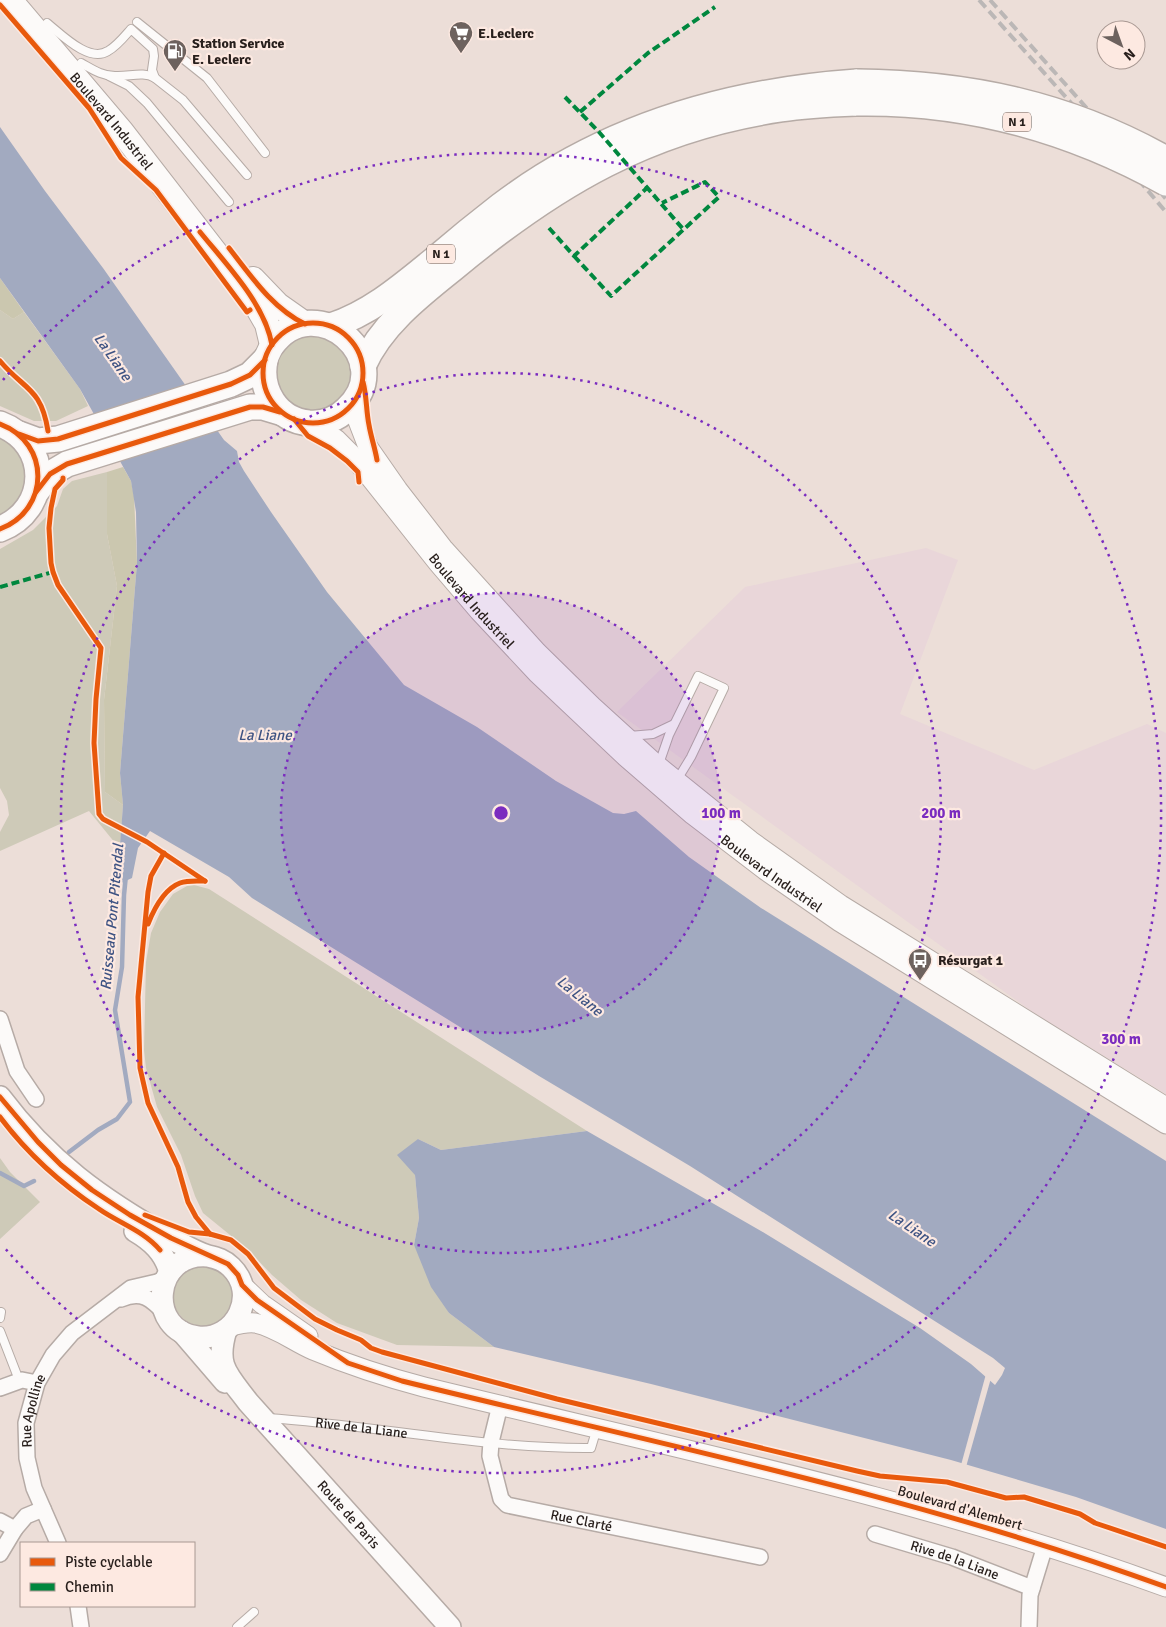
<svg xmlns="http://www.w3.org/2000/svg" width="1166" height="1627" font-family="Signika,sans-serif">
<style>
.industrial{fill:#e9d6d9}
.green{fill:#cecab8}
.forest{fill:#cbc7af}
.water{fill:#a2aac0}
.pier{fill:#ecded8}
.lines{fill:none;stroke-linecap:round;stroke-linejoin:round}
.stream{stroke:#a2aac0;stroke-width:4.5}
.service-casing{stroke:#b6aba6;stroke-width:10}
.minor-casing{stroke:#b6aba6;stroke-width:18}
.tertiary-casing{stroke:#b6aba6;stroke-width:21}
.secondary-casing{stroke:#b6aba6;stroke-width:24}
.primary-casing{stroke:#b6aba6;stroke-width:26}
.trunk-casing{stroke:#b6aba6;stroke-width:28}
.service{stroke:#fcfaf9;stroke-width:8}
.minor{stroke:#fcfaf9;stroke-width:15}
.tertiary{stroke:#fcfaf9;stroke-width:19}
.secondary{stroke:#fcfaf9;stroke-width:21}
.primary{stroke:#fcfaf9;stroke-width:24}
.trunk{stroke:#fcfaf9;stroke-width:25}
.rail{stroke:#bbb7b6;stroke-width:4;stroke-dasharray:10 5;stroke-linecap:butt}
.trunk-bridge-casing{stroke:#b6aba6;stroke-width:28;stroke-linecap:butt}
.trunk-bridge{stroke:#fcfaf9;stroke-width:25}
.quiet{stroke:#00873e;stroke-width:4;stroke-dasharray:8 4;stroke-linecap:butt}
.cycleway-casing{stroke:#fde9e1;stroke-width:8}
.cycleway{stroke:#e8590c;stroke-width:5}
.ring{fill:none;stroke:#7b2cbf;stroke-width:2.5;stroke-dasharray:2.5 5}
.labels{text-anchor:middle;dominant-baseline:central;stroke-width:4.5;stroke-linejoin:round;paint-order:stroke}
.shield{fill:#fde9e1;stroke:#685c57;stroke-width:1}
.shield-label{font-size:12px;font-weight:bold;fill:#281f1c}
.poi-label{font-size:14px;font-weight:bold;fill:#281f1c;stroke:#fde9e1;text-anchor:start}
.street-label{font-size:14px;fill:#281f1c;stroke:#fde9e1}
.water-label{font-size:15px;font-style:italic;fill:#3e5383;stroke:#fde9e1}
.centre{fill:#7b2cbf;stroke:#fde9e1;stroke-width:2.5}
.ring-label{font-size:15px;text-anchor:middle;font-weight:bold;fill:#7b2cbf;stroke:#fde9e1;stroke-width:4.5;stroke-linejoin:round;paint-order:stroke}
</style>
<rect width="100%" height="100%" fill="#ecded8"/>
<polygon class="industrial" points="926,548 958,560 900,714 1034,770 1147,724 1166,733 1166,1094 1034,1013 617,712 745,587"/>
<g class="green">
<polygon points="0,310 13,319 24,312 80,389 88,406 56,421 34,421 0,406"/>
<circle cx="313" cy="374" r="38"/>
<path d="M 0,437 C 9,442 18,448 22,458 C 29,471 27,491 18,503 C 14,508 6,513 0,517 Z"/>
<polygon points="107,472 107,534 117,586 104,700 105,792 123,805 120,849 89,811 0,851 0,832 9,815 7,801 0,788 0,549 33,530 57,506 63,489 72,481"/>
<polygon points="194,885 209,889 587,1131 441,1150 418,1139 415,1175 419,1218 414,1245 449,1313 494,1347 397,1345 337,1323 301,1300 272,1275 246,1248 203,1213 195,1196 181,1155 157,1107 146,1068 144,1050 146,962 151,933 160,912 173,894 187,886"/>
<polygon points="0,1158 10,1172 40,1202 0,1239"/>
<circle cx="203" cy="1296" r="30"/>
</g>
<g class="forest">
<polygon points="0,278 24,312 13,319 0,310"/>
<polygon points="123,467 131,481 134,496 137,563 120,773 123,805 105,792 104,700 117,586 107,534 107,472"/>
</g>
<polygon class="water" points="0,127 45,191 103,268 224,440 237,451 239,462 244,471 271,512 327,592 404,685 477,727 556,781 613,813 624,814 636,811 689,857 761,908 1166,1161 1166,1529 1076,1497 951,1460 651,1384 494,1347 449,1313 431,1287 414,1245 419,1218 415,1175 397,1155 418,1139 441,1150 587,1131 761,1231 920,1328 971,1364 995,1385 1002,1375 1005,1368 993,1358 690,1166 539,1076 252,898 229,877 150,831 138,848 132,878 117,885 123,805 120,773 137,563 136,512 131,481 80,389 0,278"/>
<polygon class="pier" points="986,1374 991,1378 966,1467 961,1465"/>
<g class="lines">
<g class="stream">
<polyline points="69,1152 98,1130 117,1119 130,1102 115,1010 122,967 124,895 126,875"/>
<polyline points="0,1173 24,1186 34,1181"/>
</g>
<g class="service-casing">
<g id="service">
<polyline points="137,22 207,78 265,153"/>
<path d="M 47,23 C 62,35 89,63 108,51 C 117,46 124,37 131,29 L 153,49 L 154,56 L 152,70 L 155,78 L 183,100 L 247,175"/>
<path d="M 81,63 C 92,69 102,76 115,76 C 129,77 143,71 155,78"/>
<polyline points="109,76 129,86 147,103 229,202"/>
<polyline points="629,736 653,734 674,724"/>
<polyline points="659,764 669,735 698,676 724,688 691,757 677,780"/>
<polyline points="0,1318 1,1312"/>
<polyline points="0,1331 19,1380"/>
<path id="s1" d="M 267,1418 C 375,1425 483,1449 591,1448 L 597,1428"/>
<polyline points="237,1627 254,1612"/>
</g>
</g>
<g class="minor-casing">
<g id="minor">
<polyline points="0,1019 17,1071 36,1099"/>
<path d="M 121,1299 C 142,1290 151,1299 166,1314"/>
<polyline points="0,1388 22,1380 37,1383"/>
<path id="s2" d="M 500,1405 L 491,1442 L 490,1456 L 501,1499 L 507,1505 L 760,1557"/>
<polyline points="0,1521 15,1529 26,1516 43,1509"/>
<path id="s3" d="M 875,1534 L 952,1557 L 1032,1588"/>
<path id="s4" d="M 58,1543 L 34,1488 L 27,1458 L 26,1423 L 37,1383 L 53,1355 L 72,1333 L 131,1288 L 157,1282 L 166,1278"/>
<polyline points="0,1554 15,1529"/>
<polyline points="78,1606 81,1627"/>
<polyline points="1029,1627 1030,1595 1045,1546"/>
</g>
</g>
<g class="tertiary-casing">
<g id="tertiary">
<polyline points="357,396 358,421 368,447 398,490 443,548 537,652 592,706 658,766 751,841 841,905 1166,1107"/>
<path id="s5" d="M 310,423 L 336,439 L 353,456 L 438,563 L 479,611 L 537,673 L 626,757 L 693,815 L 765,870 L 840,922 L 1166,1124"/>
<polyline points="242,1285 262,1304 308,1336"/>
<path d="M 231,1326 C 239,1324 247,1322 255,1323 C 276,1327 294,1342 313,1350 C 349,1365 386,1377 424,1387 C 674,1448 925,1499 1166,1587"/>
</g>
</g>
<g class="secondary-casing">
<g id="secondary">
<path d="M 0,1097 C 48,1161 101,1199 170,1238 C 182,1244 195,1252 208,1256 C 217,1258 224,1260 231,1267 C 259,1294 236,1341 198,1337 C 145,1331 153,1251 208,1256"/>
<path d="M 135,1231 C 152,1241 164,1252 170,1272"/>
<path id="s6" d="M 226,1330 C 215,1366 227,1374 248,1402 L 450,1627"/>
<polyline points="182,1332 225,1382"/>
</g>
</g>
<g class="primary-casing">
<g id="primary">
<path id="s7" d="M 10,0 L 122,132 L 256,305 L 267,324 L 272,345 L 265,360"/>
<polyline points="253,279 278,305 305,324"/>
</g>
</g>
<g class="trunk-casing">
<g id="trunk">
<path d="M 331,326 C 371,313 403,285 435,259 C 456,241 478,223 500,206 C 604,127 728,91 857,82"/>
<path d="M 265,360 C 259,390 277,420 309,423 C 323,424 337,419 347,409 C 400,360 315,286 272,345"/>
<path d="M 363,366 C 381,325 420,295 455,267 C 555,184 650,128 781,109 C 806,105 831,104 856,103"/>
<path d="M 0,424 C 51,443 50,510 0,529"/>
<polyline points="19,434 38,441 58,439 231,384 250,375 265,360"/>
<polyline points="36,492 50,474 67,464 250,407 263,407 283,413"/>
</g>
</g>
<use href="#service" class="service"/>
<use href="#minor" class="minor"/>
<use href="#tertiary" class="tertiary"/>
<use href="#secondary" class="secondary"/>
<use href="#primary" class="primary"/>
<use href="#trunk" class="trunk"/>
<g class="rail">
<polyline points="979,0 1114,151 1166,212"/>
<polyline points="990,0 1144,172 1166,199"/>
</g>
<g class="trunk-bridge-casing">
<g id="trunk-bridge">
<path d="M 857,82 C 968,83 1068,104 1166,159"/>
<path d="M 856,103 C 966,101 1071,130 1166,183"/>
</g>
</g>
<use href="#trunk-bridge" class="trunk-bridge"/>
<g class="quiet">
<polyline points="565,97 599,132 683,229"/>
<polyline points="580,112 648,53 715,7"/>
<polyline points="549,228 574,256 648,187"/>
<polyline points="574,256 611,296 719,197 705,182 662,203"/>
<polyline points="0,587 53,572"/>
</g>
<g class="cycleway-casing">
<g id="cycleway">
<polyline points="0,5 89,108 121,158 156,190 247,312 250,310"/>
<path d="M 200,232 C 226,264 265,304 272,345"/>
<path d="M 229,248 C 251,276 272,308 305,324"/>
<circle cx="313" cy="373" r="50"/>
<path d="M 0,361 C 24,390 41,387 48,431"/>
<path d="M 363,382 C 367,397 366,411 369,425 C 371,437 375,448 377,460"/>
<polyline points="294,419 308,436 330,448 347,461 358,472 359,482"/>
<path d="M 0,424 C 51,443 50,510 0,529"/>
<polyline points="19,434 38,441 58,439 231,384 250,375 265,360"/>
<polyline points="63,478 63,480 55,489 51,508 49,528 51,563 53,572 58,585 101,648 96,699 94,743 99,814 103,819 147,842 205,881"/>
<polyline points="36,492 50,474 67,464 250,407 263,407 280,412"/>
<polyline points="164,853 151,876 148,892 138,997 140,1068 148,1103 178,1167 188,1202 196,1217 210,1234"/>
<path d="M 148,924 C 154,909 164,889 180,883 C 188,880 197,881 205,881"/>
<path d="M 0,1097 L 38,1142 L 61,1165 L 92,1190 L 130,1215 L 171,1238 L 228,1264 L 238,1275 L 242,1285 L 257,1300 L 348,1363 L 402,1381 C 658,1444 918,1496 1166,1587"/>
<path d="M 0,1117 C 27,1153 61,1184 99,1209 C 119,1223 144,1231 160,1250"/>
<polyline points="145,1215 189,1232 210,1234 231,1240 248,1254 274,1288 315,1319 337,1330 361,1340 371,1348 382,1352 557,1399 857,1471 880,1476 947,1482 1006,1498 1024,1497 1080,1514 1095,1523 1166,1547"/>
</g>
</g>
<use href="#cycleway" class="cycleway"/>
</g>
<circle cx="501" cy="813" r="220" fill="#7b2cbf" fill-opacity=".12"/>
<g class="ring">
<circle cx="501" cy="813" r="220"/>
<circle cx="501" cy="813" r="440"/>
<path d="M3 380A660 660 0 1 1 3 1246"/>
</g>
<defs>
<g id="supermarket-pin" transform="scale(1.25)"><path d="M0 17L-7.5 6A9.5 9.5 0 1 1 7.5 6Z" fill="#6d625e" stroke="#fde9e1"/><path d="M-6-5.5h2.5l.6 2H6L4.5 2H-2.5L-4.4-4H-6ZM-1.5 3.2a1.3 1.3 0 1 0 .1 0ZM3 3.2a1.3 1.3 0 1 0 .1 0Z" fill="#fff"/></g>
<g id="fuel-pin" transform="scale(1.25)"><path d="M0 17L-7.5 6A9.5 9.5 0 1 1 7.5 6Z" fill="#6d625e" stroke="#fde9e1"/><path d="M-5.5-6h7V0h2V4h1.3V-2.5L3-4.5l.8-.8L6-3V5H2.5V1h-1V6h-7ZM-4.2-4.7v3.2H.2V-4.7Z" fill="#fff"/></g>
<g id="bus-pin" transform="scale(1.25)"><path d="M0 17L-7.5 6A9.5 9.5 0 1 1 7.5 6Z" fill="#6d625e" stroke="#fde9e1"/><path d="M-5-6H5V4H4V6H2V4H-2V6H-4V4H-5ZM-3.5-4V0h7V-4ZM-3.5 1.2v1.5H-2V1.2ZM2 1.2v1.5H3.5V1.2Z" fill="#fff"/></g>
</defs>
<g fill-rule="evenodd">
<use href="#supermarket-pin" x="461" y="33"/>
<use href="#fuel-pin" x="175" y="51"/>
<use href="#bus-pin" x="920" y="960"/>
</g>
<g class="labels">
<g class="shield">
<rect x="1003" y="112.5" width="28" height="19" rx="4"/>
<rect x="427" y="244.5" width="28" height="19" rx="4"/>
</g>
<g class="shield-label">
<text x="1017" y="122">N 1</text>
<text x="441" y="254">N 1</text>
</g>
<g class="poi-label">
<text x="478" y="33">E.Leclerc</text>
<text x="192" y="43">Station Service<tspan x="192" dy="16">E. Leclerc</tspan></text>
<text x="938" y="960">Résurgat 1</text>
</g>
<g class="street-label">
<text stroke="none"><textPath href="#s7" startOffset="158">Boulevard Industriel</textPath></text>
<text stroke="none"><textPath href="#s5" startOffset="242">Boulevard Industriel</textPath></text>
<text stroke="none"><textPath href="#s5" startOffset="648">Boulevard Industriel</textPath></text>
<text stroke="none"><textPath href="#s4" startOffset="139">Rue Apolline</textPath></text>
<text stroke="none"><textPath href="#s1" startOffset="95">Rive de la Liane</textPath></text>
<text transform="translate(960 1508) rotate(16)">Boulevard d'Alembert</text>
<text stroke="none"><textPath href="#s6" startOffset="231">Route de Paris</textPath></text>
<text stroke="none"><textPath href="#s2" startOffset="181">Rue Clarté</textPath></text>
<text stroke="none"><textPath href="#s3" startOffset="84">Rive de la Liane</textPath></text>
</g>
<g class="water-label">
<text transform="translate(113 357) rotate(55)">La Liane</text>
<text x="265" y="735">La Liane</text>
<text transform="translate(112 917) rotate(-85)">Ruisseau Pont Pitendal</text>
<text transform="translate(580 996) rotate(39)">La Liane</text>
<text transform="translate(912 1228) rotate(34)">La Liane</text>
</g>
</g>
<circle cx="501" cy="813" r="8" class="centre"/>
<g class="ring-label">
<text x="721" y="818">100 m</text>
<text x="941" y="818">200 m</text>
<text x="1121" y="1044">300 m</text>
</g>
<rect x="20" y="1542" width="175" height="65" fill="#fde9e1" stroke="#a89892"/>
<rect x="30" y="1558" width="25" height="8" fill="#e8590c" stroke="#a89892"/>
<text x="65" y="1567" font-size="15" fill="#281f1c">Piste cyclable</text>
<rect x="30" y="1583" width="25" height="8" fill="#00873e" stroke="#a89892"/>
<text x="65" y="1592" font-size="15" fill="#281f1c">Chemin</text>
<g transform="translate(1121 45) rotate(139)"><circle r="24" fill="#fde9e1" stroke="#a89892"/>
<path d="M0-4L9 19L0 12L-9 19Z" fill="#6d625e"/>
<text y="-8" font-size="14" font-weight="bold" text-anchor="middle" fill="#281f1c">N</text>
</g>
</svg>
